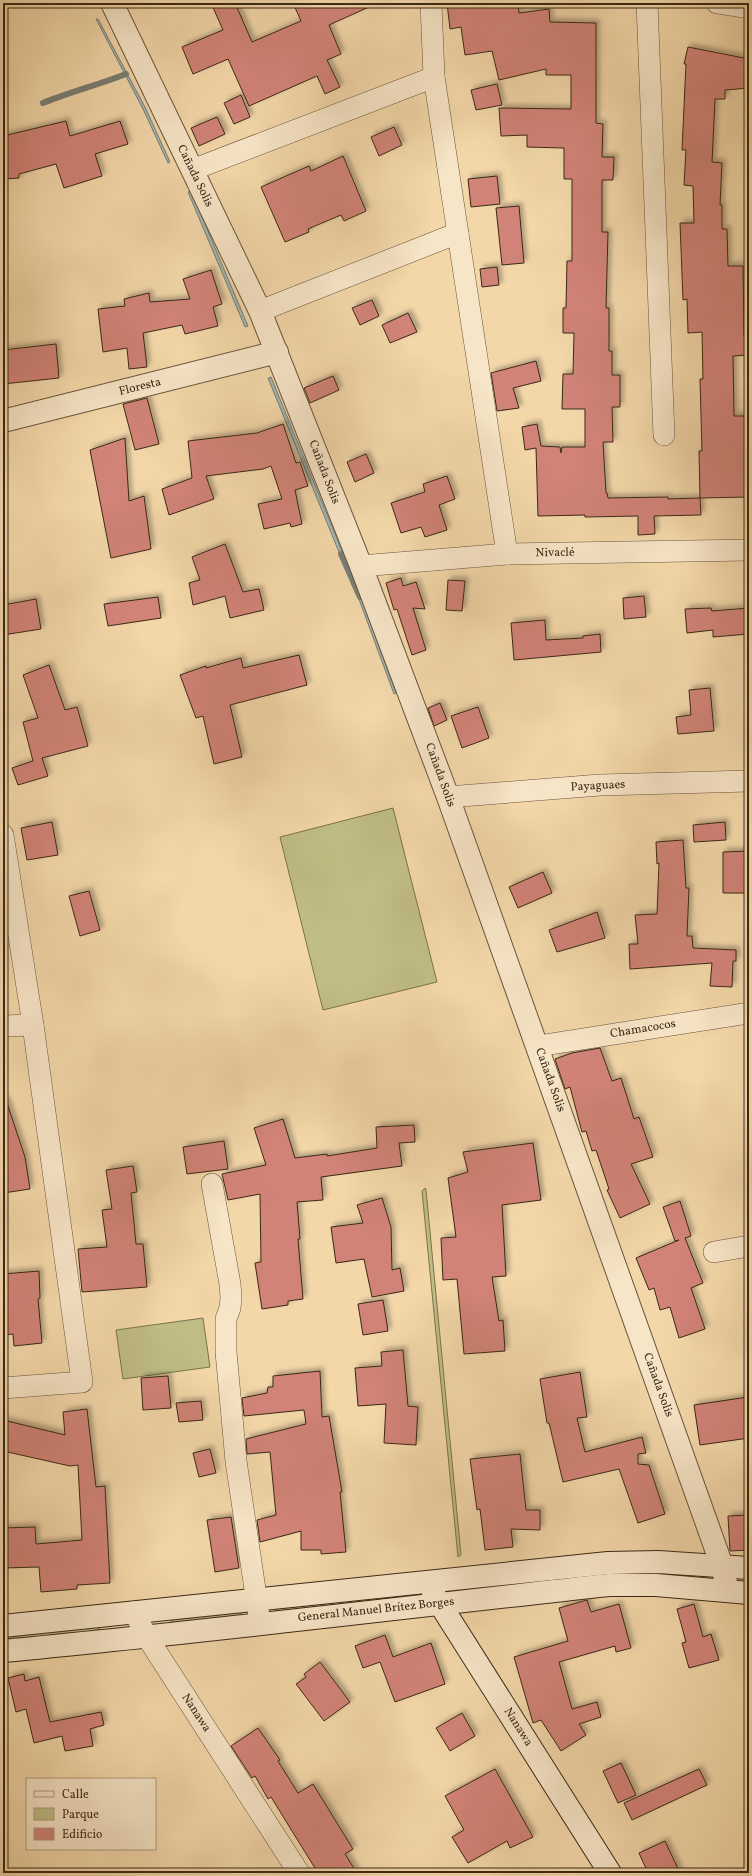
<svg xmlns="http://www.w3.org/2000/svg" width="752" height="1876" font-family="Vollkorn,serif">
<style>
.green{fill:#bfbd85;stroke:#7c724e}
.water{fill:#a1b7b4;stroke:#787e75}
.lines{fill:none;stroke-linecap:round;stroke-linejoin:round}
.stream{stroke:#787e75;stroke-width:6}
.building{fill:#d18377;stroke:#3a2816;filter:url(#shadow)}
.minor-casing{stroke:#68543b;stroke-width:22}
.tertiary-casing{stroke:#68543b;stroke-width:24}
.secondary-casing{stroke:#3a2816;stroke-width:24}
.minor{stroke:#f7e5c7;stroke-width:21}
.tertiary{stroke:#f7e5c7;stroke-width:22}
.secondary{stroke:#f7e5c7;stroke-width:22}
.labels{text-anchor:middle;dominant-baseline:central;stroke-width:4;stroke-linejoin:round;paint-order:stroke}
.street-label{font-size:12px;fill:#3a2816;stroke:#f7e5c7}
</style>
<defs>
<filter id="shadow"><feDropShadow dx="3.5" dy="-3.5" stdDeviation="2" flood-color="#0004"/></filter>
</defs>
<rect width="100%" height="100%" fill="#f3d7a9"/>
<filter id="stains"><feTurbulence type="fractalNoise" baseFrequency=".005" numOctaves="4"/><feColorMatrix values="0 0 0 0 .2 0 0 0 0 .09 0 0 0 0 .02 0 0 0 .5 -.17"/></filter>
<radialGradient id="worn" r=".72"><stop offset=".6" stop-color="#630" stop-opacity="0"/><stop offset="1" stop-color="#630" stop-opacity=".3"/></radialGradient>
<g class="green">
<polygon points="393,808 437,982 323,1010 280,837"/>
<polygon points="425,1188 426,1190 461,1555 458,1557 422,1191"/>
<polygon points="203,1318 210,1367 123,1379 116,1330"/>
<polygon points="412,1594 413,1596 276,1612 276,1609"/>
<polygon points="241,1612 242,1616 172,1624 171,1620"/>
<polygon points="99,1627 100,1630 3,1642 3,1636"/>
</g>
<g class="water">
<polygon points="96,19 98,19 146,109 170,162 168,163 143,109"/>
<polygon points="191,191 248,326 245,327 188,192"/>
<polygon points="271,377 346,561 343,562 268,378"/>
<polygon points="356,591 359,591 396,693 394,694"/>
</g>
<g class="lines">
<g class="stream">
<path d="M 43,103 C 70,92 98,85 126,74"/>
<polyline points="341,554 360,597"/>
</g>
</g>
<g class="building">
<polygon points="211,3 235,3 252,42 301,21 293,3 378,3 329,25 341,54 327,60 340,87 325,94 317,76 249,106 228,59 193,74 182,47 223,30"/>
<polygon points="447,3 518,3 519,13 549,9 550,22 596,23 596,123 603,124 602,157 614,157 613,180 602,180 602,232 608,232 606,308 609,308 609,351 612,351 612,375 620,375 620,407 612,407 613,442 603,442 606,493 607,493 608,498 668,497 668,499 700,498 701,515 654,516 655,534 638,535 638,516 585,517 585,515 538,516 536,448 525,450 522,427 537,424 541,446 560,447 561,453 562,447 585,447 585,409 562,409 563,374 573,374 574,333 563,333 563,308 566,308 567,261 572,261 572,179 564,179 564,148 527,147 527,135 501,136 499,108 571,109 571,75 546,75 546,69 499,80 492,51 465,55 461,27 450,29"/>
<polygon points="688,47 749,59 749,88 725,90 725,99 715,99 712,162 722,163 720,205 722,205 722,229 727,229 728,266 743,266 744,337 749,337 749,355 733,356 734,416 745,416 746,455 749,455 749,497 700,498 699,451 702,451 700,379 703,379 702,332 688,333 687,299 683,300 680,223 694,223 693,186 684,185 686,150 682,150 686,64 684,64"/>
<polygon points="497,84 502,105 476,110 471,90"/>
<polygon points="241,95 250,117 234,124 224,103"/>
<polygon points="217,117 225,134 199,146 191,128"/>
<polygon points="66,121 70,136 120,121 128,144 95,154 102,176 64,188 56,164 19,174 19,178 3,179 3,136"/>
<polygon points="394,127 402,145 379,156 371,137"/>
<polygon points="343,156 366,211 344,221 341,215 308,229 309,232 285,242 261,187 309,166 311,171"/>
<polygon points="497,176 500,204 471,207 468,179"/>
<polygon points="519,206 524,263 502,265 496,208"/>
<polygon points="497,267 499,285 482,287 480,269"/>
<polygon points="211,270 222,304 213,307 218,326 185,334 182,325 143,333 147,367 129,369 127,348 103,352 98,309 125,306 124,299 149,293 150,302 190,299 183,279"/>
<polygon points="372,300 379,316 360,325 352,308"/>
<polygon points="408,313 417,332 390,343 382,325"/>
<polygon points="56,344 59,378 3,384 3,350"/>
<polygon points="536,361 541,381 513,388 519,408 497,411 491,373"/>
<polygon points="333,376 339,390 310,403 304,388"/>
<polygon points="147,398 159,444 135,450 123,404"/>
<polygon points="283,424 296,463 300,462 308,486 295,490 302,524 291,527 290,523 264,529 258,504 282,499 271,466 263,469 206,476 214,499 169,515 162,489 192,478 188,441 257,433"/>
<polygon points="125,438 129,501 144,496 151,549 111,558 90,450"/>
<polygon points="366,454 374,473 355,482 347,462"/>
<polygon points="447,476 455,499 439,505 447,530 425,537 421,527 401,533 391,503 425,492 423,484"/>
<polygon points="225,544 243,592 259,589 264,610 230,618 225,596 193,605 189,583 200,580 192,557"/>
<polygon points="401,578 403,586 416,582 425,609 413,608 426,650 412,655 397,609 394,610 386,583"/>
<polygon points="448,580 465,581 462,611 446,610"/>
<polygon points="644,596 646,617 624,619 623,598"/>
<polygon points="158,597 161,618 108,626 104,604"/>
<polygon points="36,599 41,629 3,635 3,605"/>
<polygon points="711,608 712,611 749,608 749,634 713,637 713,630 687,633 685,609"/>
<polygon points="545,620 546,640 583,638 583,636 600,634 601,652 514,660 511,623"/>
<polygon points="299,655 307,685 230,705 242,757 214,764 203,716 196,718 180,675 206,666 206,668 241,658 243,668"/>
<polygon points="49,665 65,710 77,707 88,746 42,758 48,776 18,785 12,768 33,761 23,722 38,718 23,675"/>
<polygon points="710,688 714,731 678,734 676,717 691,715 689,690"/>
<polygon points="440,703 447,720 434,726 428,708"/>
<polygon points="478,707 489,738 462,748 451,716"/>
<polygon points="52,822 58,855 27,860 21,828"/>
<polygon points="725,822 726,840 694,842 693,825"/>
<polygon points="683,840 686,888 689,888 687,936 692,936 693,948 736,950 736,961 733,961 732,987 710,986 712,963 630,969 629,944 638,944 635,915 657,914 659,863 657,864 656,842"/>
<polygon points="749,851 749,893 723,893 723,852"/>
<polygon points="543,872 552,893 518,908 509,887"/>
<polygon points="89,891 100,930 80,936 69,896"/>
<polygon points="597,912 605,938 557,952 549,930"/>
<polygon points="600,1048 612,1081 621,1078 634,1119 639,1117 653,1157 631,1164 650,1204 620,1218 607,1190 609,1189 596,1150 592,1151 586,1131 582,1132 570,1087 565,1089 555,1059 572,1053"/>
<polygon points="6,1100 25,1157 30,1189 3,1193 3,1101"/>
<polygon points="283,1119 295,1158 327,1154 327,1156 377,1148 376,1127 414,1125 415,1142 399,1143 402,1166 321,1177 323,1200 297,1202 300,1239 298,1239 303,1299 288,1301 288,1305 262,1309 255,1263 261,1262 260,1194 228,1200 222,1174 266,1165 254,1128"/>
<polygon points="224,1141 228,1169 187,1174 183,1147"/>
<polygon points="533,1143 541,1200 502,1205 506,1276 492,1277 499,1321 503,1320 505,1351 464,1354 457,1279 443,1280 441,1238 456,1237 448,1178 468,1172 463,1152"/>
<polygon points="133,1166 137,1192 131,1193 136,1244 143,1244 147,1287 82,1292 78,1249 107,1247 102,1210 112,1209 106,1170"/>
<polygon points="382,1198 391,1227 392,1270 400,1268 404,1291 372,1297 364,1259 336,1263 331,1227 363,1223 357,1205"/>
<polygon points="680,1201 691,1236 685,1238 703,1283 691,1288 705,1329 679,1338 670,1307 660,1310 654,1288 649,1290 636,1258 679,1240 675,1241 663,1207"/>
<polygon points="39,1271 40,1298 38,1299 42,1343 14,1346 13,1334 3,1335 3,1274"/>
<polygon points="383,1300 388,1331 363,1335 358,1304"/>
<polygon points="403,1350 408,1406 418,1407 416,1445 384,1443 386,1404 358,1406 355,1368 382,1366 381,1352"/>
<polygon points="320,1371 322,1417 329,1416 342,1492 340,1492 346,1552 321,1554 321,1550 301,1550 301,1531 260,1542 257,1520 276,1515 270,1452 247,1454 246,1439 306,1424 304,1410 244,1416 242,1398 267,1393 268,1387 273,1387 273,1376"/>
<polygon points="580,1372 587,1417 577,1418 585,1452 642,1437 646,1453 638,1454 638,1464 649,1465 665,1514 638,1523 619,1469 563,1482 549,1423 547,1423 540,1379"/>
<polygon points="168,1376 171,1408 143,1410 141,1378"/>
<polygon points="748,1397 749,1438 700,1445 694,1405"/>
<polygon points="201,1401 203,1420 179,1422 176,1403"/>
<polygon points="87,1409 96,1487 105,1486 110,1583 77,1585 77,1589 41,1592 39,1567 3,1568 3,1528 35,1527 36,1544 82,1540 78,1465 70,1466 3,1451 3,1420 65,1435 63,1412"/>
<polygon points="210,1449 216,1473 199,1477 193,1453"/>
<polygon points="520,1454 526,1510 540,1510 540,1530 511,1529 513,1547 485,1550 480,1509 477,1510 470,1459"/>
<polygon points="749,1515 749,1550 730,1551 728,1516"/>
<polygon points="231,1517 239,1568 215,1572 207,1520"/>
<polygon points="587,1600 591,1612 619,1604 631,1648 616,1652 615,1646 559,1662 572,1709 597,1702 601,1717 579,1724 586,1735 561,1751 541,1720 533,1723 514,1657 568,1641 559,1608"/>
<polygon points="694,1604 703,1637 711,1634 719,1660 689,1668 682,1643 686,1642 677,1609"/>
<polygon points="385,1635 393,1657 431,1643 445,1684 395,1702 380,1662 363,1668 355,1646"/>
<polygon points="320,1662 350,1702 324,1721 296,1684 306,1677 304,1674"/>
<polygon points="24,1674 25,1681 39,1677 50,1722 101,1712 104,1725 90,1729 93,1746 65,1751 62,1736 34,1743 26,1709 16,1712 8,1678"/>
<polygon points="462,1713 475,1736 450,1751 436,1728"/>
<polygon points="258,1728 280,1760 278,1761 298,1793 313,1784 353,1849 345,1854 357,1873 318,1873 271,1797 268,1799 255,1776 252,1778 231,1746"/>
<polygon points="621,1763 636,1795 618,1803 603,1771"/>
<polygon points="495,1769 533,1837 510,1848 507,1841 468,1863 452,1837 464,1830 445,1796"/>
<polygon points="699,1769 707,1785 632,1820 624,1803"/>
<polygon points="665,1841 680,1873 648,1873 639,1853"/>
</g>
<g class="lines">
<g class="minor-casing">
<g id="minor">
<polyline points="431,3 434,77 507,554"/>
<polyline points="647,3 664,435"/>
<polyline points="717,3 749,8"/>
<polyline points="192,170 434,77"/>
<polyline points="260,311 458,233"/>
<polyline points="361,566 507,554 749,550"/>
<polyline points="448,797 600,785 749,781"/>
<polyline points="3,835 33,1025 82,1382 3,1388"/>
<polyline points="3,1026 33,1025"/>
<polyline points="538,1046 749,1013"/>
<polyline points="212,1184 230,1284 231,1298 230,1308 226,1319 226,1352 236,1461 260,1623"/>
<polyline points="714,1252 749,1246"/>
<polyline points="134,1612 147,1637 299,1873"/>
</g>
</g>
<g class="tertiary-casing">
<g id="tertiary">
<polyline points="112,3 260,311 361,566 448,797 722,1566 728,1591"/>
<polyline points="3,421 277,352"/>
</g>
</g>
<g class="secondary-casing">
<g id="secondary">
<polyline points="433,1593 610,1873"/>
<polyline points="3,1626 608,1563 658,1562 749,1568"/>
<path d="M 3,1651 C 205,1632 407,1607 609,1585 L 656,1585 L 749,1593"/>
</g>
</g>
<use href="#minor" class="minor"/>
<use href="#tertiary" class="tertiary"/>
<use href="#secondary" class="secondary"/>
</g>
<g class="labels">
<g class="street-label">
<text transform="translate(195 176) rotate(64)">Cañada Solis</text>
<text transform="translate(140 387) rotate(-14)">Floresta</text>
<text transform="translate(324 472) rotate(69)">Cañada Solis</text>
<text transform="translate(555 553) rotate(-1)">Nivaclé</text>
<text transform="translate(440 775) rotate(70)">Cañada Solis</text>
<text transform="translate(598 786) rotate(-3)">Payaguaes</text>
<text transform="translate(643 1029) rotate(-9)">Chamacocos</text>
<text transform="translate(550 1080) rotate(70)">Cañada Solis</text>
<text transform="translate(658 1385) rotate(70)">Cañada Solis</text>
<text transform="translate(376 1610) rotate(-6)">General Manuel Brítez Borges</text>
<text transform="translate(196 1713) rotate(57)">Nanawa</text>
<text transform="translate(518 1727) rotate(58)">Nanawa</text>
</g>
</g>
<rect width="752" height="1876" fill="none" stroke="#f3d7a9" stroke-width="16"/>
<rect x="4" y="4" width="744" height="1868" fill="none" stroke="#3a2816" stroke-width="2"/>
<rect x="8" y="8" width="736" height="1860" fill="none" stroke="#3a2816"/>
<rect x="26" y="1778" width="130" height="72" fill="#f7e5c7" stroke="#ab9980"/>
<rect x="34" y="1791" width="20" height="6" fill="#f7e5c7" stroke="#ab9980"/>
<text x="62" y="1798" font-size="12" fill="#3a2816">Calle</text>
<rect x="34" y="1808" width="20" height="12" fill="#bfbd85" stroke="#ab9980"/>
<text x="62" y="1818" font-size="12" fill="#3a2816">Parque</text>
<rect x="34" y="1828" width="20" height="12" fill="#d18377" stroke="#ab9980"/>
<text x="62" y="1838" font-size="12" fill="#3a2816">Edificio</text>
<rect width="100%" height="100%" filter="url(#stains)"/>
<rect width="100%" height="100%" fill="url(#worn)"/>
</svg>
